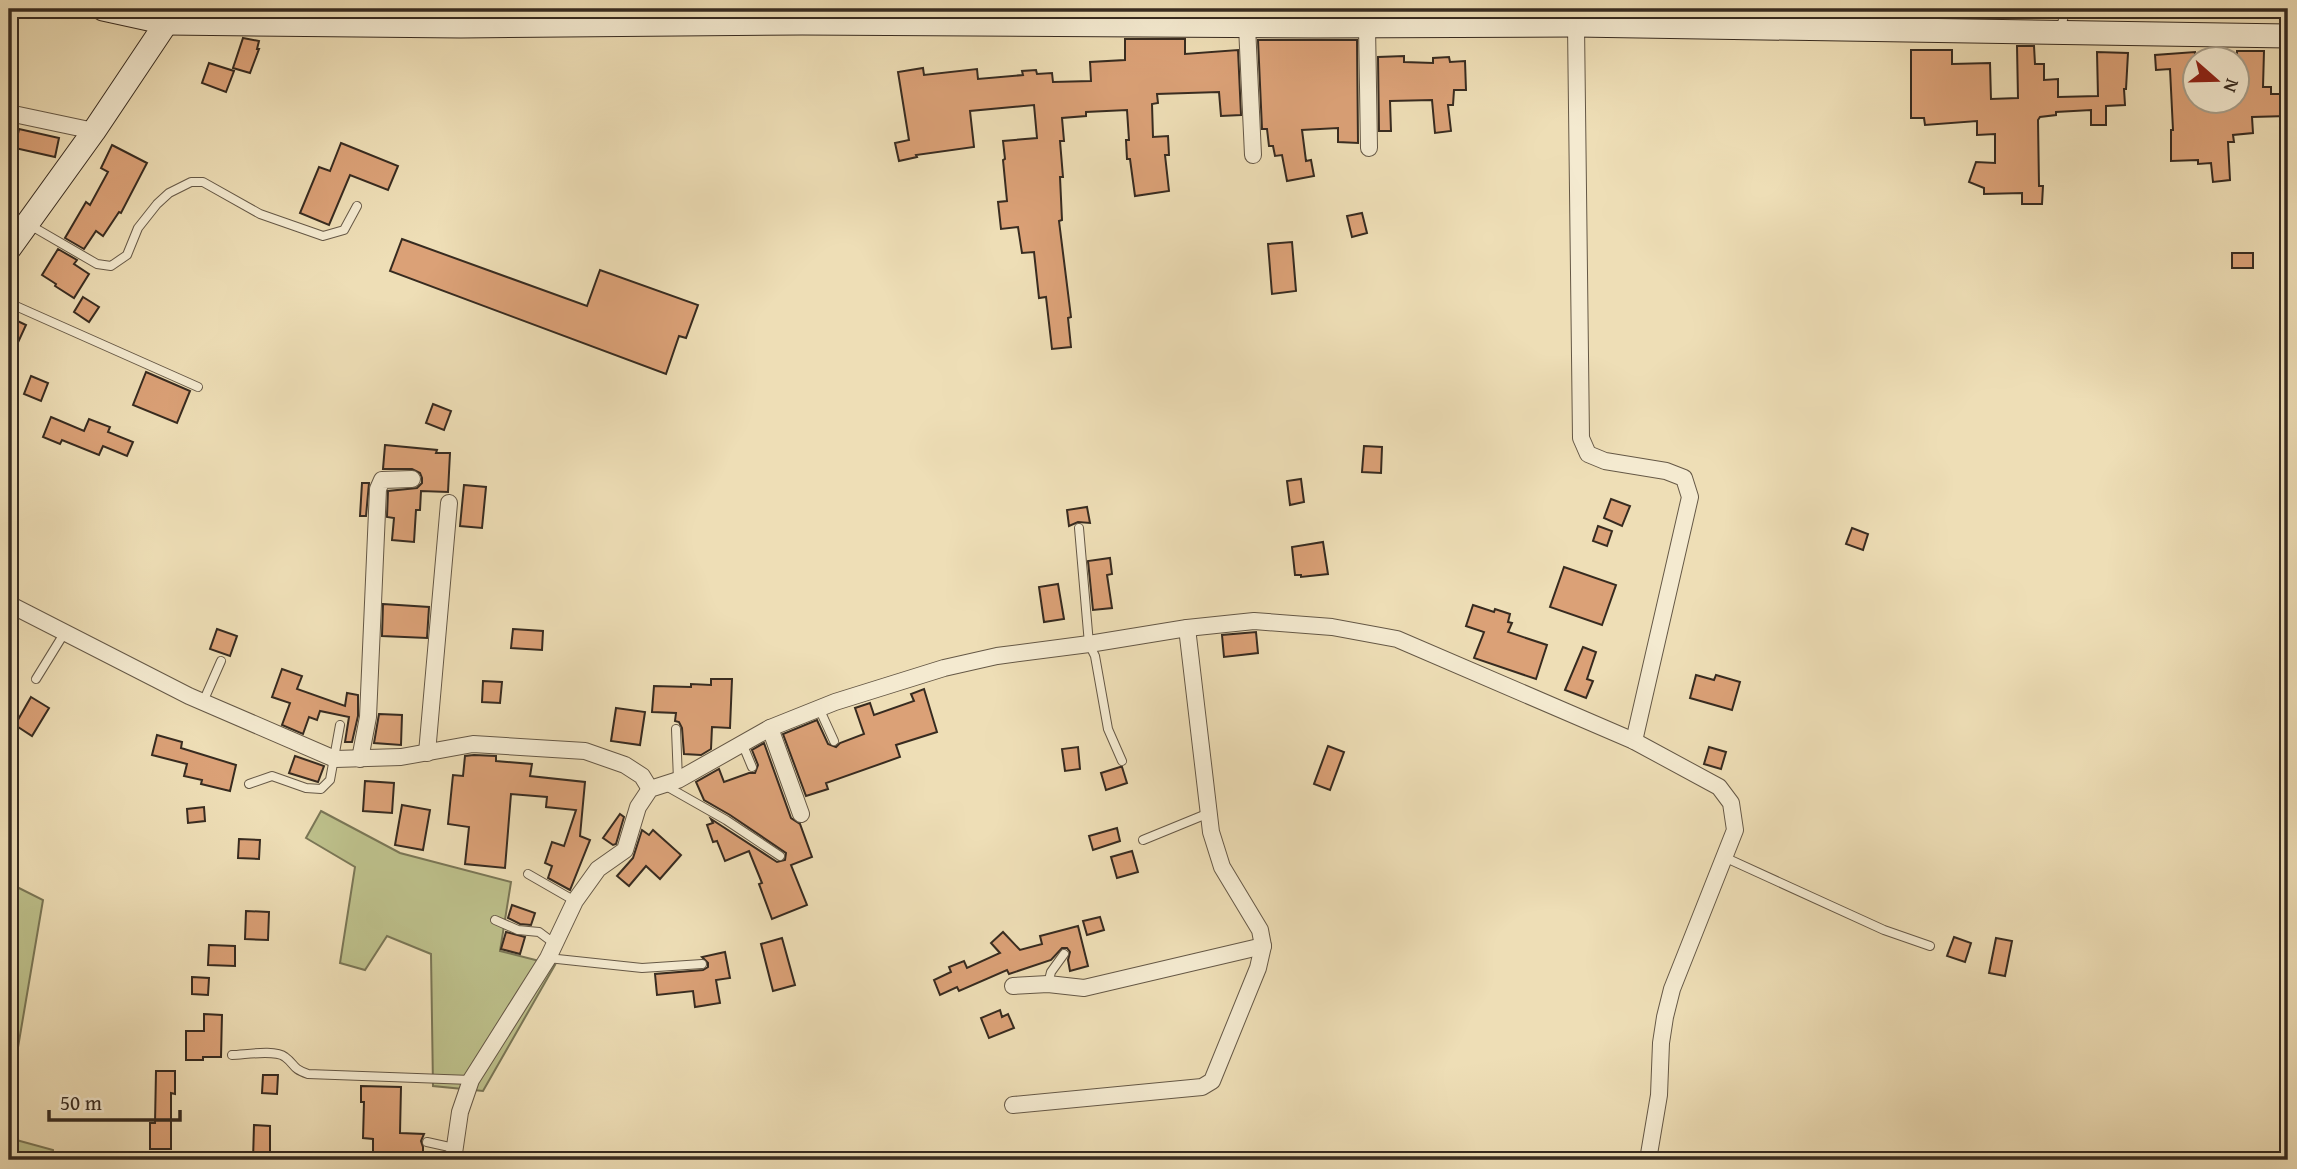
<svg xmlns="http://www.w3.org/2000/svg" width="2297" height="1169" font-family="'Gentium Book Plus',serif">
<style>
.green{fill:#bdc08b;stroke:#7a7656;stroke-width:2}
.building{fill:#dba177;stroke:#372b20;stroke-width:2}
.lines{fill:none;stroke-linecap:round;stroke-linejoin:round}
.lane-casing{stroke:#655846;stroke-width:10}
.street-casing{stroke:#655846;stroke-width:18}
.secondary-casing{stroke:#372b20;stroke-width:25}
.lane{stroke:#f4ead0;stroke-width:8}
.street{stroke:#f4ead0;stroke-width:16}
.secondary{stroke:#f4ead0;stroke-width:23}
</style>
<rect width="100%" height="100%" fill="#eedeb6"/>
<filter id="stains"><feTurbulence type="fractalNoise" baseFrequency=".00286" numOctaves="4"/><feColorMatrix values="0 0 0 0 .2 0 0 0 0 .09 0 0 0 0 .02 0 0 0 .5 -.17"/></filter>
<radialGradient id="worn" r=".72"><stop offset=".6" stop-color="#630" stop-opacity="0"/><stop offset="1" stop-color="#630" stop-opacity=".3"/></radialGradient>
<g class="green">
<polygon points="321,811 400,853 511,882 500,951 555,965 483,1091 433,1086 431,954 387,936 365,970 340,963 355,867 306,838"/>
<polygon points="9,883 43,900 15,1065 9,1064"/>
<polygon points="9,1138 53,1150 53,1160 9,1160"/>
</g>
<g class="building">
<polygon points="243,38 259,41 257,49 259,49 250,73 233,68"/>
<polygon points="1125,39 1185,39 1185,54 1238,50 1241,115 1221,116 1219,92 1157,94 1158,103 1152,104 1153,137 1168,136 1169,155 1165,155 1169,191 1135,196 1130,159 1127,159 1126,140 1129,140 1127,110 1086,112 1086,116 1062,118 1064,141 1060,141 1063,177 1060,177 1062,220 1059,221 1071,317 1068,318 1071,347 1052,349 1046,297 1039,298 1034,252 1022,253 1018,227 1001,229 998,202 1007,201 1003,160 1005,159 1003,141 1037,138 1034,105 970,111 974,147 916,155 917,157 899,161 895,143 909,140 898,72 923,68 924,75 977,69 978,79 1023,75 1022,71 1036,70 1037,74 1052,73 1053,82 1091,81 1090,62 1125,60"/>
<polygon points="1258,40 1357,40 1358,143 1338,142 1338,128 1302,130 1306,161 1311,160 1314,176 1287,181 1282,155 1275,156 1273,146 1269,146 1267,129 1262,129"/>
<polygon points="2017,46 2034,46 2035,64 2044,64 2044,80 2058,79 2058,97 2098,96 2097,52 2128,53 2126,89 2124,89 2125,105 2106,106 2106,125 2091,125 2091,110 2056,112 2056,115 2040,117 2038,120 2039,186 2043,186 2042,204 2022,204 2022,193 1984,194 1984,188 1969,182 1976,162 1995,163 1995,134 1977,135 1977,121 1925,125 1924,118 1911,118 1911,50 1952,50 1952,64 1990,63 1991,99 2018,98"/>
<polygon points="2237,51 2264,51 2263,87 2271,87 2271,94 2288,94 2288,116 2252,117 2253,133 2233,135 2234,142 2228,142 2230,180 2213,182 2211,163 2198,164 2198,160 2171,161 2171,130 2173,130 2170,69 2156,70 2155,55 2195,52 2195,103 2209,103 2210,106 2237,104"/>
<polygon points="1404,56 1404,62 1433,63 1433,58 1449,57 1450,62 1465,61 1466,90 1454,90 1453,105 1448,105 1451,131 1435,133 1432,100 1390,101 1391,131 1379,131 1378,57"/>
<polygon points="209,63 234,71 226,92 202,83"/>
<polygon points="19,129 59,138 55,157 15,148"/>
<polygon points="341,143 398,166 388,190 350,175 329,225 300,213 319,167 330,171"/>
<polygon points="112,145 147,163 121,213 119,212 103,236 96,231 84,249 65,238 86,202 90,205 108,172 101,168"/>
<polygon points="1362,213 1367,233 1352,237 1347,216"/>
<polygon points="402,239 587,306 600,270 698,305 686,338 679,336 666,374 390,271"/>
<polygon points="1292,242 1296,291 1272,294 1268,244"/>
<polygon points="58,249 77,260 74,264 89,274 74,298 55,286 56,284 42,275"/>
<rect x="2232" y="253" width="21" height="15"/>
<polygon points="83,297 99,307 89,322 74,312"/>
<polygon points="9,317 26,325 9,362"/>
<polygon points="146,372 190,391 177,423 133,405"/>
<polygon points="31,376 48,383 41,401 24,394"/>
<polygon points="433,404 451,411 444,430 426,423"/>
<polygon points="51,417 84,431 89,419 110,427 108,432 133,442 127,456 103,446 99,455 62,440 60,444 43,437"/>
<polygon points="385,445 437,450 436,453 450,453 448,492 421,491 420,510 416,510 414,542 392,540 394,518 387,517 388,491 417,488 422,483 422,478 420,473 412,469 383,469"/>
<polygon points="1364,446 1382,447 1381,473 1362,472"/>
<polygon points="1301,479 1304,502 1290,505 1287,481"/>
<polygon points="362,483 369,483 366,516 360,516"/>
<polygon points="464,485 486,487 482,528 460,526"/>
<polygon points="1611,499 1630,506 1622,526 1604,518"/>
<polygon points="1087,507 1090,523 1078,522 1069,526 1067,510"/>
<polygon points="1598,526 1612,531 1607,546 1593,541"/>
<polygon points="1852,528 1868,534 1863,550 1846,544"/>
<polygon points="1323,542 1328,574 1301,577 1301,575 1295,575 1292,547"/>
<polygon points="1110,558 1112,574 1107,575 1112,608 1093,610 1088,561"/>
<polygon points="1564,567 1616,585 1602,625 1550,607"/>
<polygon points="1058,584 1064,619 1044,622 1039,587"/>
<polygon points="383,604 429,607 427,638 382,636"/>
<polygon points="1473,605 1494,612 1495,609 1510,614 1508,622 1512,623 1508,632 1547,645 1536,679 1474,658 1484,632 1466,626"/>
<polygon points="217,629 237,636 230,656 210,649"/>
<polygon points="513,629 543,631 542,650 511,648"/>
<polygon points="1256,632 1258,653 1224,657 1222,635"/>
<polygon points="1583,647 1596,652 1587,679 1593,681 1586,698 1565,690"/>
<polygon points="282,669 302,676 297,689 345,706 347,693 358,695 358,716 352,742 345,742 349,717 320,711 317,720 309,717 303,734 282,725 290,703 272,697"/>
<polygon points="1696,675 1714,680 1716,675 1740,682 1732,710 1690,698"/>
<polygon points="711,679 732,679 730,728 712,727 711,749 701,755 684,754 682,728 679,722 675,721 676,713 652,712 654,686 691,687 691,684 711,685"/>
<polygon points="483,681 502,682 500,703 482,702"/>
<polygon points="924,689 937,732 896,745 900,757 826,783 828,789 806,796 783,734 817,720 828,744 836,747 840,743 864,734 855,708 870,703 874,715 914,701 911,694"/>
<polygon points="31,697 49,708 32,736 15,725"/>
<polygon points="616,708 645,712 640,745 611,741"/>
<polygon points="379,714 402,715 401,745 374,743"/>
<polygon points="157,735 182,742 181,748 236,765 230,791 201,784 202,780 184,776 187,764 152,755"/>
<polygon points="764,743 791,818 800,824 812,857 791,865 807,905 772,919 759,884 762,883 749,851 725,861 717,841 713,842 707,825 713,823 711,819 777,862 785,860 786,853 730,815 704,800 696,782 719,769 724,782 749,773 755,773 758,765 752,750"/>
<polygon points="1328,746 1344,752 1330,790 1314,784"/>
<polygon points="1078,747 1080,769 1065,771 1062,749"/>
<polygon points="1709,747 1726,752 1721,769 1704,764"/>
<polygon points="474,755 496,756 496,761 532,764 530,776 585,782 580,836 590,840 570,890 548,878 552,866 545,863 552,842 564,846 576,810 546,807 547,797 511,794 505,868 465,864 469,827 448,824 453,775 463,776 465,756"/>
<polygon points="295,756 324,766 318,782 289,773"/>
<polygon points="1120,767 1122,767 1127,783 1106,790 1101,773"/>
<polygon points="365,781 394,783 392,813 363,811"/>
<polygon points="402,805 430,810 423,850 395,845"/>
<polygon points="204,807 205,821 188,823 187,809"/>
<polygon points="620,814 624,817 616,844 613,845 603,838"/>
<polygon points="1117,828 1120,841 1093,850 1089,836"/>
<polygon points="642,830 649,835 653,830 681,855 660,879 646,866 629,886 617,876 633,858"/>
<polygon points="239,839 260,840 259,859 238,858"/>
<polygon points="1132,851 1138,872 1117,878 1111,857"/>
<polygon points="512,905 535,913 531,925 520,924 508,918"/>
<polygon points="246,911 269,912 268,940 245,939"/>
<polygon points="1100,917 1104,930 1087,935 1083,921"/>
<polygon points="1078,926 1088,966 1070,971 1068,960 1070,952 1067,948 1062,948 1051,960 1009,974 1007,970 959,991 957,987 940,995 934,980 951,972 949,967 964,961 967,968 1000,953 991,943 1003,932 1020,950 1042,944 1040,936"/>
<polygon points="506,932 525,937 520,954 501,949"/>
<polygon points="1954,937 1971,943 1965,962 1947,956"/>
<polygon points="782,938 795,985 773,991 761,944"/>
<polygon points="1996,938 2012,941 2005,976 1989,973"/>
<polygon points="209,945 235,946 235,966 208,965"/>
<polygon points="725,952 730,978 716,980 720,1003 695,1007 693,991 657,995 655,974 703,970 708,967 708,963 702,957"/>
<polygon points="192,977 209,978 208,995 192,994"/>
<polygon points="1000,1010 1002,1017 1008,1014 1014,1028 989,1038 981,1018"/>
<polygon points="204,1014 222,1015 221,1057 203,1057 203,1060 186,1060 186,1031 204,1031"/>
<polygon points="156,1071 175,1071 175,1094 171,1093 171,1149 150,1149 150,1123 155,1123"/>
<polygon points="263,1075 278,1075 277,1094 262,1093"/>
<polygon points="361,1086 401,1087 400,1133 424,1134 421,1141 423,1147 423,1160 401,1160 402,1157 373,1156 373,1139 363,1138 364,1102 361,1102"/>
<polygon points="254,1125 270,1126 270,1160 253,1160"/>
</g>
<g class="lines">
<g class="lane-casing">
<g id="lane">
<polyline points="2060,30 2066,9"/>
<polyline points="28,224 97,264 111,266 127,255 138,228 157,204 169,193 191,182 203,182 260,214 323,236 344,230 357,206"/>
<polyline points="9,303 198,387"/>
<polyline points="1079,528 1089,644 1095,656 1108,729 1122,761"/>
<polyline points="36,679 65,632"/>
<polyline points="203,702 221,661"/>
<polyline points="819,708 834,741"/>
<polyline points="676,729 678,780"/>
<polyline points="742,743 752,767"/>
<polyline points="249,784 272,776 306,788 321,789 330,780 340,725"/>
<polyline points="666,786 726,820 780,856"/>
<polyline points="1143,840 1209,813"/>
<polyline points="1724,857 1884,930 1930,946"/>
<polyline points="528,874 575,901"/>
<polyline points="495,920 518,930 539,932 555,944"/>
<polyline points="548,958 642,968 702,964"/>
<polyline points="1048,984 1051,972 1064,954"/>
<path d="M 232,1055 C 244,1055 275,1049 285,1057 C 296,1065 291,1068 308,1074 L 471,1080"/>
<polyline points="427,1142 454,1148"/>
</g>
</g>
<g class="street-casing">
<g id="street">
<polyline points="1249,9 1247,26 1253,155"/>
<polyline points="1576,25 1581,438 1588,454 1605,461 1666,471 1684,478 1690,497 1634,741"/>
<polyline points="1317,26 1319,9"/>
<polyline points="1367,26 1369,148"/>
<polyline points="9,113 94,131"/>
<polyline points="9,604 189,696 335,759 401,757 473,744 585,751 625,765 642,776 650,789"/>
<polyline points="770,728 801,814"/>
<polyline points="427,753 449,503"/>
<polyline points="360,759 368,717 378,489 382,480 412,479"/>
<polyline points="1013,986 1048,984 1084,988 1263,946"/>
<polyline points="1013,1105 1202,1087 1212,1081 1258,968 1263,946 1260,930 1222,867 1211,832 1187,628"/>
<polyline points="453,1160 460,1112 471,1080 548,958 575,901 598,869 625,850 638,807 650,789 678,780 770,728 835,702 944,668 997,656 1089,644 1187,628 1254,621 1332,627 1397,639 1634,741 1719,787 1731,803 1735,830 1672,989 1665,1017 1661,1043 1659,1095 1648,1160"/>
</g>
</g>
<g class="secondary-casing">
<g id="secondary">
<polyline points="103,9 167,23 461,26 802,23 1317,26 1576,25 2288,36"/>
<polyline points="9,249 94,131 173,13"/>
</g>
</g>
<use href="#lane" class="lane"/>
<use href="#street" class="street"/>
<use href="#secondary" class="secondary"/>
</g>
<rect width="2297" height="1169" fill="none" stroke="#eedeb6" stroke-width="35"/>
<rect x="10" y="10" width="2276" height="1148" fill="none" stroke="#372b20" stroke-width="3.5"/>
<rect x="18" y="18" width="2262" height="1134" fill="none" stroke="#372b20" stroke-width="2"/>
<g transform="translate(2216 80) rotate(110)"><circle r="33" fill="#f4ead0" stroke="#a89e8a" stroke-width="2"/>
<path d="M0-5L12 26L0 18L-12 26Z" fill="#8f2418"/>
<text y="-10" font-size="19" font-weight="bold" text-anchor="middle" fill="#372b20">N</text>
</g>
<path d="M49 1110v10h131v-10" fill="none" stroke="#372b20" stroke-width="3.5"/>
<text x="60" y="1110" font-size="21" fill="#372b20" stroke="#f4ead0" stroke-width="5" paint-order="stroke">50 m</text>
<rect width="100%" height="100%" filter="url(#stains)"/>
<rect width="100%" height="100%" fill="url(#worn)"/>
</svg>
